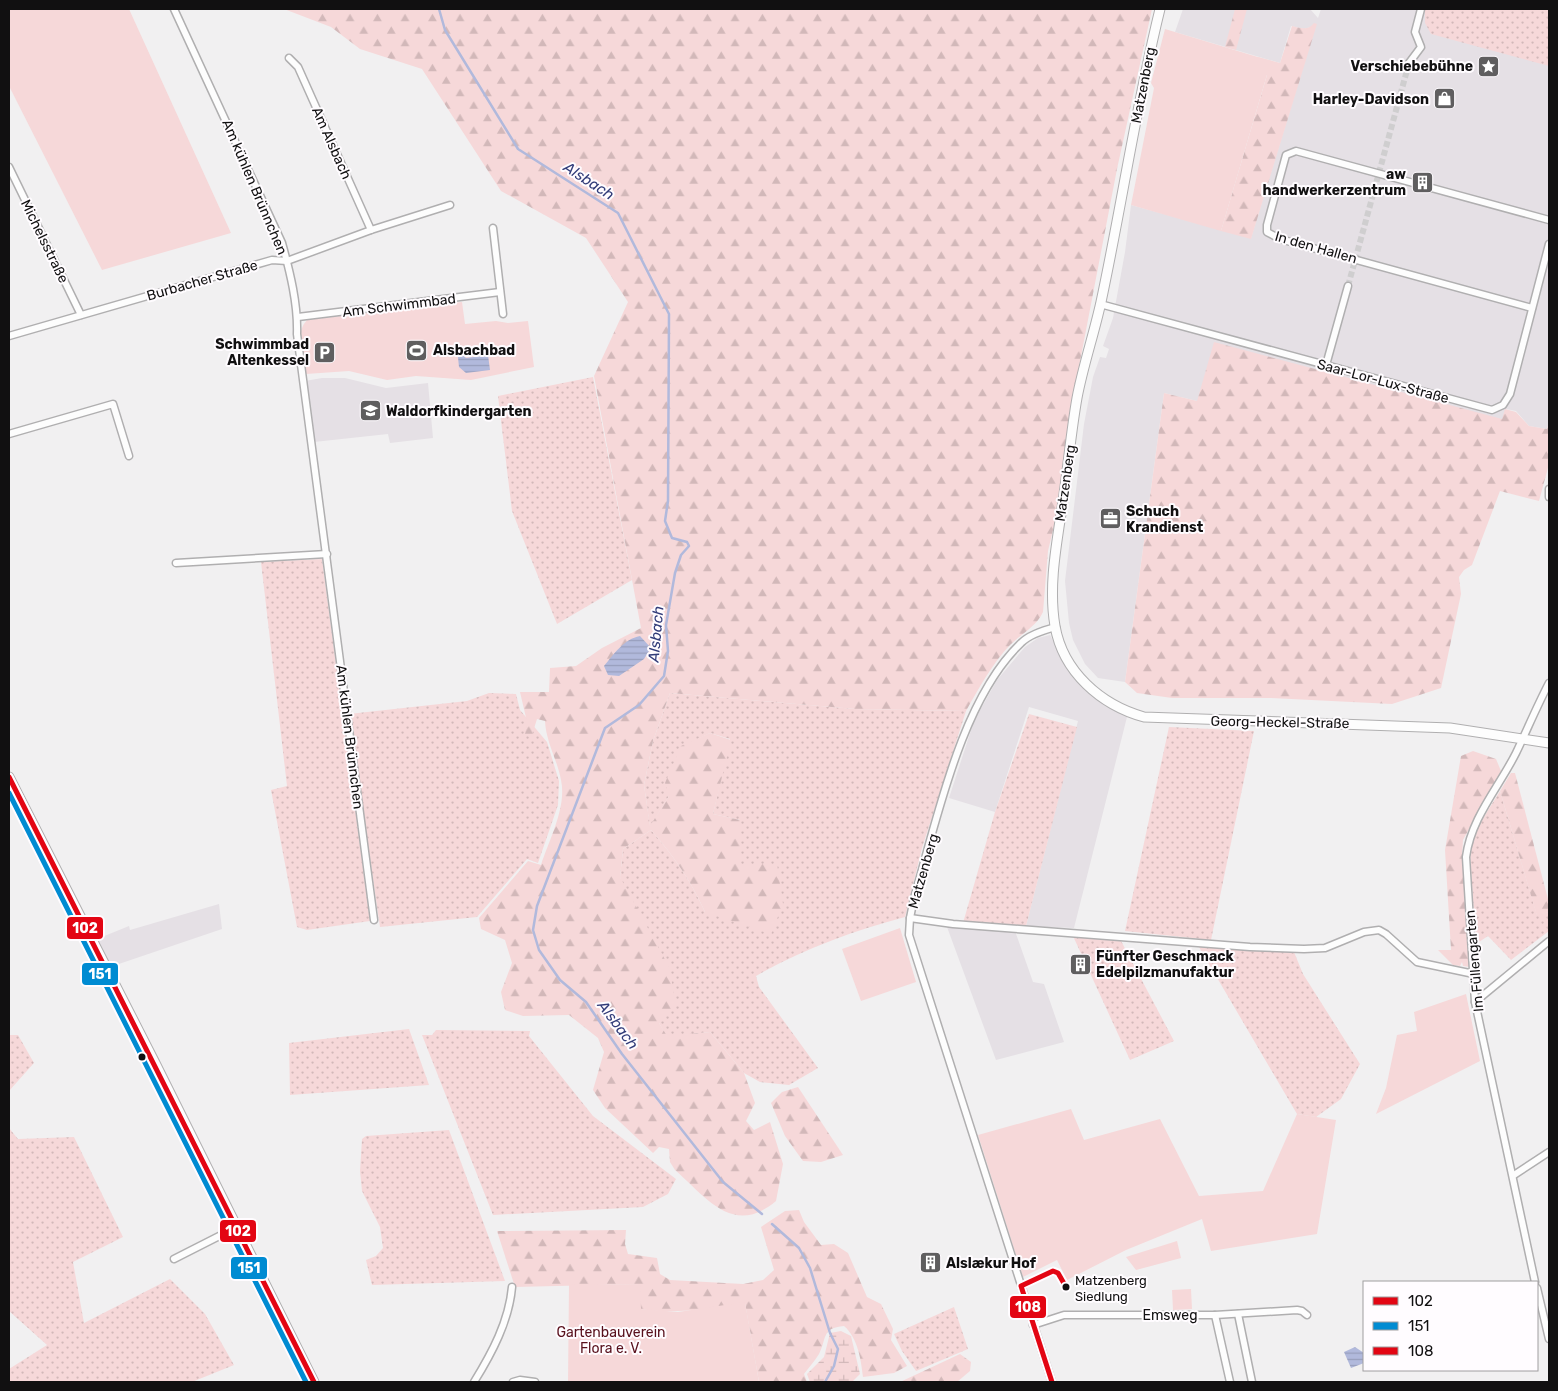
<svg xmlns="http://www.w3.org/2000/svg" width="1558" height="1391" viewBox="0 0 1558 1391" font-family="Rubik,sans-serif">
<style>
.built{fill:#e5e0e5}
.grass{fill:url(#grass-dots)}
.forest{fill:url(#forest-firs)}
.wetland{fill:url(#wetland-marsh)}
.green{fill:#f6d8d9}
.water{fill:url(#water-rules)}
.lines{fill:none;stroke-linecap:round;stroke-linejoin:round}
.stream{stroke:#b1b9dc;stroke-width:2.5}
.minor-tunnel{stroke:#cfcecf;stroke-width:6;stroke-dasharray:6 3;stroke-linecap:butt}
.minor-casing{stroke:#b0afb0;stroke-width:9}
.tertiary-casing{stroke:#b0afb0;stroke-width:11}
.minor{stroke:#fdfdfd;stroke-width:6}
.tertiary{stroke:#fdfdfd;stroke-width:9}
.bus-1-casing{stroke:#fffcff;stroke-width:9}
.bus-2-casing{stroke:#fffcff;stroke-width:9}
.bus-3-casing{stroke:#fffcff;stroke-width:9}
.bus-1{stroke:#e30513;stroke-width:5}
.bus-2{stroke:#008bd2;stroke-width:5}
.bus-3{stroke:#e30513;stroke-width:5}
.bus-dot{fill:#111011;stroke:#fffcff;stroke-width:2}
.labels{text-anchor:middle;stroke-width:4;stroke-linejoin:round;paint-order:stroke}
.bus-label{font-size:13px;fill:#111011;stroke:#fffcff;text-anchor:start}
.poi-label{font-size:14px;font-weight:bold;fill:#111011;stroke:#fffcff;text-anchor:start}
.street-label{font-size:14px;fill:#111011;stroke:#fffcff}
.park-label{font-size:14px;fill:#58101c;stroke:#fffcff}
.water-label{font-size:15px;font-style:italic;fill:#323c79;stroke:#fffcff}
.line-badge{stroke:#fffcff;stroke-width:2}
.badge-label{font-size:14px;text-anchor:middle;font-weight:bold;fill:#fff}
</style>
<defs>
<pattern id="grass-dots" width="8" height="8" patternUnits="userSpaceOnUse" patternTransform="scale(1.25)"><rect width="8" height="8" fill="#f6d8d9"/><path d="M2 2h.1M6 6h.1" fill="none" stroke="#d2b8b9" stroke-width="1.8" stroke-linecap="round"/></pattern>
<pattern id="forest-firs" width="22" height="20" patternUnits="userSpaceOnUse" patternTransform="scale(1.25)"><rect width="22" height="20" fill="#f6d8d9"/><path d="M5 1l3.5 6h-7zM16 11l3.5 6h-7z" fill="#d2b8b9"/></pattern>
<pattern id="wetland-marsh" width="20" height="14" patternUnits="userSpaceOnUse" patternTransform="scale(1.25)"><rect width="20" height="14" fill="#f6d8d9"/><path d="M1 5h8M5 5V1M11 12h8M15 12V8" fill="none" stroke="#d2b8b9"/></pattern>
<pattern id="water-rules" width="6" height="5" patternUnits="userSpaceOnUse" patternTransform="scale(1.25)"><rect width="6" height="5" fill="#b1b9dc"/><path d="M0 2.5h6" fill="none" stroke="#979ebc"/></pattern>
</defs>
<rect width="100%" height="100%" fill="#f1f0f1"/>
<g class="built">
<polygon points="1183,9 1310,9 1318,18 1321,9 1549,9 1549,422 1547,429 1529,426 1516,411 1506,409 1502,420 1197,401 1164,393 1125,682 1098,678 1085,664 1073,640 1069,623 1065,581 1084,424 1093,377 1100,357 1106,358 1109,349 1103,346 1113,318 1125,252 1131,205 1251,238 1302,71 1311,27 1304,29 1291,26 1280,63 1175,32"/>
<polygon points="322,378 345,378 386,388 428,383 433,438 390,443 388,434 314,442 305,381"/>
<polygon points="1050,635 1064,662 1087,692 1127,717 1074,928 1026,926 1078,721 1029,707 995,812 949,798 974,721 997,680 1025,647 1038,638"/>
<polygon points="219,904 222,929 110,967 97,939 129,926 130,930"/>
<polygon points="947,927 1015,931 1033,982 1044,984 1064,1042 996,1060"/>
</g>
<g class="grass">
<polygon points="1425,9 1549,9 1549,66 1431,34 1425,23"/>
<polygon points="593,377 632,580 557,624 512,511 498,396"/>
<polygon points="322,559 370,921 307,930 297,927 271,790 287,786 261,562"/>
<polygon points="489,693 516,694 520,710 547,742 559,781 558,805 538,863 527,859 477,917 380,927 349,714 467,701"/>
<path d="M670 693 855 709 966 711 922 848 905 917C853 931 803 949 756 976L759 987 818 1068 789 1085 760 1082 744 1073 710 1032 667 1037 659 1023 620 877 623 849 651 830C674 856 691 881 705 912L740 864V820L713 814 730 739 710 733 694 741 669 796 650 827 644 785 653 741Z"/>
<polygon points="1029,714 1077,727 1026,926 963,923 995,812"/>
<polygon points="1169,727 1254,731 1211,940 1125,931"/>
<path d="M1500 791 1537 915 1549 912V931L1511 960 1488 936 1476 944 1470 855C1473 831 1488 811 1500 791Z"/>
<polygon points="1073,936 1120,939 1174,1041 1130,1060"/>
<polygon points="1199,947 1294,952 1303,974 1360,1064 1341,1099 1316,1117 1297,1114"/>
<polygon points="409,1029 429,1085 290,1095 289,1043"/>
<polygon points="436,1030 530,1031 529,1036 593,1116 676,1179 668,1194 643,1207 493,1215 422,1035 432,1035"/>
<polygon points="9,1035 18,1035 34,1063 9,1091"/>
<polygon points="9,1128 18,1139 74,1137 123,1237 73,1262 84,1323 170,1279 205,1314 234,1365 192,1382 9,1382 9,1369 47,1345 9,1311"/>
<polygon points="449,1130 505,1281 372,1285 366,1260 376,1256 383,1248 380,1227 362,1191 360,1171 362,1139 366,1136"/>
<polygon points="954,1307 968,1349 916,1371 902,1351 894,1334"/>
</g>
<g class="forest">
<path d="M284 9H1152L1117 169 1072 403 1054 526 1048 551 1043 612C1036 627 1021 634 1010 645 992 664 979 688 966 711L855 709 670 693 653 741 644 785 650 826 669 796 665 783 681 746 710 733 731 740 713 814 740 820V864H777L783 904 771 934 705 912C691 881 674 856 651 830L623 849 620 877 669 967 676 1005 659 1023 667 1036 710 1032 744 1073 755 1103 746 1121 754 1130 770 1122 783 1164 776 1201C733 1237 707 1198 675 1170L670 1162 669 1149 659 1147 653 1153 605 1108 593 1090 604 1052 598 1038 569 1015 523 1016 505 1010 501 992 512 963 505 940 481 929 479 918 528 861 541 865C549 840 567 807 561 780 557 759 546 742 545 721L537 719 531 738 525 734 527 722 520 692H549L550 668 576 666 602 648 641 628 594 376 628 302 586 238 501 191 422 69 360 49 331 27Z"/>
<polygon points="1235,9 1247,9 1236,50 1225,47"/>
<path d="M1314 23 1317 24 1251 239 1221 231 1267 75 1258 57 1280 63 1292 26C1300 28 1308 31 1314 23Z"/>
<polygon points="1214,342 1502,419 1505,409 1516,412 1529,426 1547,429 1549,422 1549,464 1539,501 1500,491 1472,565 1464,570 1459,577 1461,594 1441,688 1392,704 1271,698 1172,698 1137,693 1125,682 1164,393 1197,401"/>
<polygon points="1473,751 1496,759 1501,771 1463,840 1462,856 1470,967 1463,966 1462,962 1460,966 1453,965 1438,950 1451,950 1445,850 1461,756"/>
<polygon points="1511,773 1515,773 1549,903 1549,912 1537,916 1500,791"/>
<polygon points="798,1087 843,1155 821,1162 803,1161 785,1136 771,1103 782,1092"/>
<path d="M799 1210 804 1222 821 1245 834 1244 848 1253 867 1297 881 1304 893 1329 891 1340 907 1366 894 1373 863 1377C861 1360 858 1338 844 1326 821 1328 827 1339 819 1354 815 1361 809 1367 804 1374L807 1382H759L745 1303C710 1308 676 1315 640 1309V1284L515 1287 497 1231 626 1230 625 1244 628 1254 657 1258 660 1274 670 1280 743 1284 763 1280 774 1270 761 1227 785 1211Z"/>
<polygon points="960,1354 971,1362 970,1371 957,1382 900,1382"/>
</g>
<polygon class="wetland" points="841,1331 851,1336 860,1374 852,1382 810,1382 807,1374 824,1357 830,1333"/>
<g class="green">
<polygon points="9,9 129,9 231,233 102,270 9,86"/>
<polygon points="1165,29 1271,61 1221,231 1131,205 1154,88 1151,83"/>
<path d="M462 302 465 324 496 321 508 323 528 321 534 367 471 380 416 376 387 380 349 371 306 374C303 356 294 334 307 320Z"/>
<polygon points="900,928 916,982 861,1001 842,949"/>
<polygon points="1466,994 1480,1061 1376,1114 1386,1088 1397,1035 1417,1031 1414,1012"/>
<polygon points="1071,1109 1084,1140 1160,1119 1199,1196 1263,1191 1297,1114 1336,1120 1317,1234 1211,1251 1202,1219 1126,1250 1067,1280 1057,1260 1023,1277 978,1135"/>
<polygon points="1177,1241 1181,1258 1136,1270 1126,1257"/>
<polygon points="640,1284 641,1309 678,1312 745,1302 759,1382 568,1382 569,1285"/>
<polygon points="1191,1289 1192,1309 1173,1310 1172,1290"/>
</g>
<g class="water">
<polygon points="457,348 462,348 463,355 466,358 488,355 490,370 466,373 459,367"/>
<path d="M640 636 651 648 644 659 619 676 608 675 604 666C614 654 624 639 640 636Z"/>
<polygon points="1355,1347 1364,1353 1364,1363 1351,1368 1344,1352"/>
</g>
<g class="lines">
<g class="stream">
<polyline points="439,9 445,30 518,149 618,213 669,314 668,501 665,521 672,538 687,542 689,546 681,555 675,573 666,625 668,651 664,676 639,705 605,728 537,906 533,930 539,950 560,980 586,1002 622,1054 723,1182 762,1214"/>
<polyline points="772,1224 799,1248 810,1268 830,1333 838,1349 834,1366 825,1382"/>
</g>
<polyline class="minor-tunnel" points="1348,286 1409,63"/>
<defs>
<g id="minor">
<path d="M174 9 282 243C290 272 298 304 297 334L374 920"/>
<polyline points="289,58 298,67 371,230"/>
<polyline points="1409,63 1421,47 1415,32 1421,9"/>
<polyline points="9,167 81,315"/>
<polyline points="493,228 503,314"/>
<polyline points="1100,304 1492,410 1503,405 1510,394 1549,244"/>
<polyline points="1532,308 1280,239 1267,232 1267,225 1286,155 1296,151 1549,220"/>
<polyline points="298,317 500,292"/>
<polyline points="9,336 272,260 287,261 371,230 450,205"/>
<polyline points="1326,365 1348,286"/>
<polyline points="9,434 113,404 129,456"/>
<polyline points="1549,489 1549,497"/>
<polyline points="176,563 327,554"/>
<polyline points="910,918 953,924 1250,947 1304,949 1325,948 1364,932 1379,930 1386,934 1417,962 1474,974"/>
<polyline points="1475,1002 1549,941"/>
<polyline points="1514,1175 1549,1152"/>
<polyline points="174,1259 237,1227"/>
<path d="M1535 1282 1475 1002 1466 857C1471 818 1499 787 1516 753 1527 730 1537 706 1549 683"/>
<polyline points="1537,1288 1549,1339"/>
<polyline points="1238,1314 1252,1382"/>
<polyline points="1215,1315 1230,1382"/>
<polyline points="1033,1325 1064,1315 1215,1315 1297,1310 1302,1311 1307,1315"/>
<path d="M474 1382C492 1353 509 1321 512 1287"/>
<polyline points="513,1382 520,1380 535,1382"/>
<path d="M1052 1382 909 935 910 918 914 898C937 820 961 700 1021 643 1030 634 1044 630 1056 627"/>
</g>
<g id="tertiary">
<path d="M1160 9C1136 106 1122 204 1101 302 1094 334 1083 366 1077 398 1071 432 1068 467 1063 501 1057 542 1048 585 1055 626 1063 672 1101 705 1144 717L1450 728 1549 743"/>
<polyline points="9,777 155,1063 314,1382"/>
</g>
</defs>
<use href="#minor" class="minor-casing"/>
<use href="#tertiary" class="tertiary-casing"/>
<use href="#minor" class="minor"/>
<use href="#tertiary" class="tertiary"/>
<defs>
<polyline id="bus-1" points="9,777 314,1382"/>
<polyline id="bus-2" points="9,793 306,1382"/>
<polyline id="bus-3" points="1052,1382 1021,1286 1053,1271 1058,1273 1066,1287"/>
</defs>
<use href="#bus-1" class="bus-1-casing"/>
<use href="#bus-2" class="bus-2-casing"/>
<use href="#bus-3" class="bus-3-casing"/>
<use href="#bus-1" class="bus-1"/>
<use href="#bus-2" class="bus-2"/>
<use href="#bus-3" class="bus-3"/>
</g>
<defs>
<symbol id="sight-square" viewBox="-11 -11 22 22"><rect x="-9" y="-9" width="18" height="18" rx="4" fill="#5f5e5f" stroke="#fffcff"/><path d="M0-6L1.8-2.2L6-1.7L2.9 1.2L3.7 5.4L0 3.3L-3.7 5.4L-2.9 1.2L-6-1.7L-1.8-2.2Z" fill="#fff"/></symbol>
<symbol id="shop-square" viewBox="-11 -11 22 22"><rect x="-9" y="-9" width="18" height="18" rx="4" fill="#5f5e5f" stroke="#fffcff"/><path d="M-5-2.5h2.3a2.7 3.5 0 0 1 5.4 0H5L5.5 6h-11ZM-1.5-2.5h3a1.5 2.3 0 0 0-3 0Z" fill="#fff"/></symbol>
<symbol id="building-square" viewBox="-11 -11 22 22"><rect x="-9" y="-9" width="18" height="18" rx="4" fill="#5f5e5f" stroke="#fffcff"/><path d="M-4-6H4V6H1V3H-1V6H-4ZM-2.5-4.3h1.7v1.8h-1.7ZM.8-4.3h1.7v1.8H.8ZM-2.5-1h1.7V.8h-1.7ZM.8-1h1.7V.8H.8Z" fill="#fff"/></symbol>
<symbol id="stadium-square" viewBox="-11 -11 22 22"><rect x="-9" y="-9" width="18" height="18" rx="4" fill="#5f5e5f" stroke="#fffcff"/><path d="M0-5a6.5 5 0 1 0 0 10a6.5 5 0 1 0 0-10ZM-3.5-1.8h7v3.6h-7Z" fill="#fff"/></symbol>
<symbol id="parking-square" viewBox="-11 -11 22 22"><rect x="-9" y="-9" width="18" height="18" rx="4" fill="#5f5e5f" stroke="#fffcff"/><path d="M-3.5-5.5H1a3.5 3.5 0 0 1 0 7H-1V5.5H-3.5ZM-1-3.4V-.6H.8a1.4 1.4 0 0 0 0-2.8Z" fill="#fff"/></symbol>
<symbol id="school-square" viewBox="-11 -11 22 22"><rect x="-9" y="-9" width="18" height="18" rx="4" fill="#5f5e5f" stroke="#fffcff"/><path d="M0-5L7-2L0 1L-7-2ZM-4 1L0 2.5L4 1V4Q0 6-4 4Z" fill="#fff"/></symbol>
<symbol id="office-square" viewBox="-11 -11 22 22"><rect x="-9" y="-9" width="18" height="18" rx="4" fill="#5f5e5f" stroke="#fffcff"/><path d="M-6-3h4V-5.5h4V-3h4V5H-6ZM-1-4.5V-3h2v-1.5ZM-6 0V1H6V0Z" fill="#fff"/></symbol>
</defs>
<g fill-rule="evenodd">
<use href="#sight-square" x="1476" y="54" width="25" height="25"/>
<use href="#shop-square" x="1432" y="86" width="25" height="25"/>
<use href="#building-square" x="1410" y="170" width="25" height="25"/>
<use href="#stadium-square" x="404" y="338" width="25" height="25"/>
<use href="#parking-square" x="312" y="340" width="25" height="25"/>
<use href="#school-square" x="358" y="398" width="25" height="25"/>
<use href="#office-square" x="1098" y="506" width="25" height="25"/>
<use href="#building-square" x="1068" y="952" width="25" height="25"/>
<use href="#building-square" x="918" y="1250" width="25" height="25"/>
</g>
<g class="bus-dot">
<circle cx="142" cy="1057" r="4.5"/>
<circle cx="1066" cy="1287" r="4.5"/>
</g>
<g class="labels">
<g class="bus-label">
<text x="1075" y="1285">Matzenberg<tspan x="1075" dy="16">Siedlung</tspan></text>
</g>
<g class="poi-label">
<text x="1473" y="71" text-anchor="end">Verschiebebühne</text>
<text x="1429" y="104" text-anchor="end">Harley-Davidson</text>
<text x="1406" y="179" text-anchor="end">aw<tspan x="1406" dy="16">handwerkerzentrum</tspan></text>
<text x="309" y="349" text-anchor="end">Schwimmbad<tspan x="309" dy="16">Altenkessel</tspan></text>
<text x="433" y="355">Alsbachbad</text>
<text x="386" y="416">Waldorfkindergarten</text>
<text x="1126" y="516">Schuch<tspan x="1126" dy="16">Krandienst</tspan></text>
<text x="1096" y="961">Fünfter Geschmack<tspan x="1096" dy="16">Edelpilzmanufaktur</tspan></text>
<text x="946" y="1268">Alslækur Hof</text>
</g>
<g class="street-label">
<text transform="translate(1143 85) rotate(-79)" y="5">Matzenberg</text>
<text transform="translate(332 143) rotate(66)" y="5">Am Alsbach</text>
<text transform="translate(255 187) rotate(67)" y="5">Am kühlen Brünnchen</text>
<text transform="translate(45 241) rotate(64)" y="5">Michelsstraße</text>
<text transform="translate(1316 247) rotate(16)" y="5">In den Hallen</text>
<text transform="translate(202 280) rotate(-16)" y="5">Burbacher Straße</text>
<text transform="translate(399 305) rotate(-7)" y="5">Am Schwimmbad</text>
<text transform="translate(1383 381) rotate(15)" y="5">Saar-Lor-Lux-Straße</text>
<text transform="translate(1065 483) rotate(-82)" y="5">Matzenberg</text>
<text transform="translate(1280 722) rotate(1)" y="5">Georg-Heckel-Straße</text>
<text transform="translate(350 737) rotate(83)" y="5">Am kühlen Brünnchen</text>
<text transform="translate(923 871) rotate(-74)" y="5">Matzenberg</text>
<text transform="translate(1474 961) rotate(-95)" y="5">Im Füllengarten</text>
<text x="1170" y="1320">Emsweg</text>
</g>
<g class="park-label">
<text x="611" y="1337">Gartenbauverein<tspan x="611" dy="16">Flora e. V.</tspan></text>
</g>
<g class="water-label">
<text transform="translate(589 181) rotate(33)" y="5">Alsbach</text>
<text transform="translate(656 634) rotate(-85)" y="5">Alsbach</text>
<text transform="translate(618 1025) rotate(53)" y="5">Alsbach</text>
</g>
</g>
<g class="line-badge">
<rect x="66" y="916" width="38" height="24" rx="5" fill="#e30513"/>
<rect x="81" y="962" width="38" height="24" rx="5" fill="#008bd2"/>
<rect x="219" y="1219" width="38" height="24" rx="5" fill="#e30513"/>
<rect x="230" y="1256" width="38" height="24" rx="5" fill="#008bd2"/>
<rect x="1009" y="1295" width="38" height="24" rx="5" fill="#e30513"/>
</g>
<g class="badge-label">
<text x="85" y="933">102</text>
<text x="100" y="979">151</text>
<text x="238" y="1236">102</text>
<text x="249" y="1273">151</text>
<text x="1028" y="1312">108</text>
</g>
<rect width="1558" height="1391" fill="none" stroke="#111011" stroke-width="20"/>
<rect x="1363" y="1281" width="175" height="90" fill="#fffcff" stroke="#a09ea0"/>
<rect x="1373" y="1297" width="25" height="8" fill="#e30513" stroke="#a09ea0"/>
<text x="1408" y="1306" font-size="15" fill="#111011">102</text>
<rect x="1373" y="1322" width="25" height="8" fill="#008bd2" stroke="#a09ea0"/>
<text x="1408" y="1331" font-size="15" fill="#111011">151</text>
<rect x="1373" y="1347" width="25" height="8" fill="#e30513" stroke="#a09ea0"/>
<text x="1408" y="1356" font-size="15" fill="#111011">108</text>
</svg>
